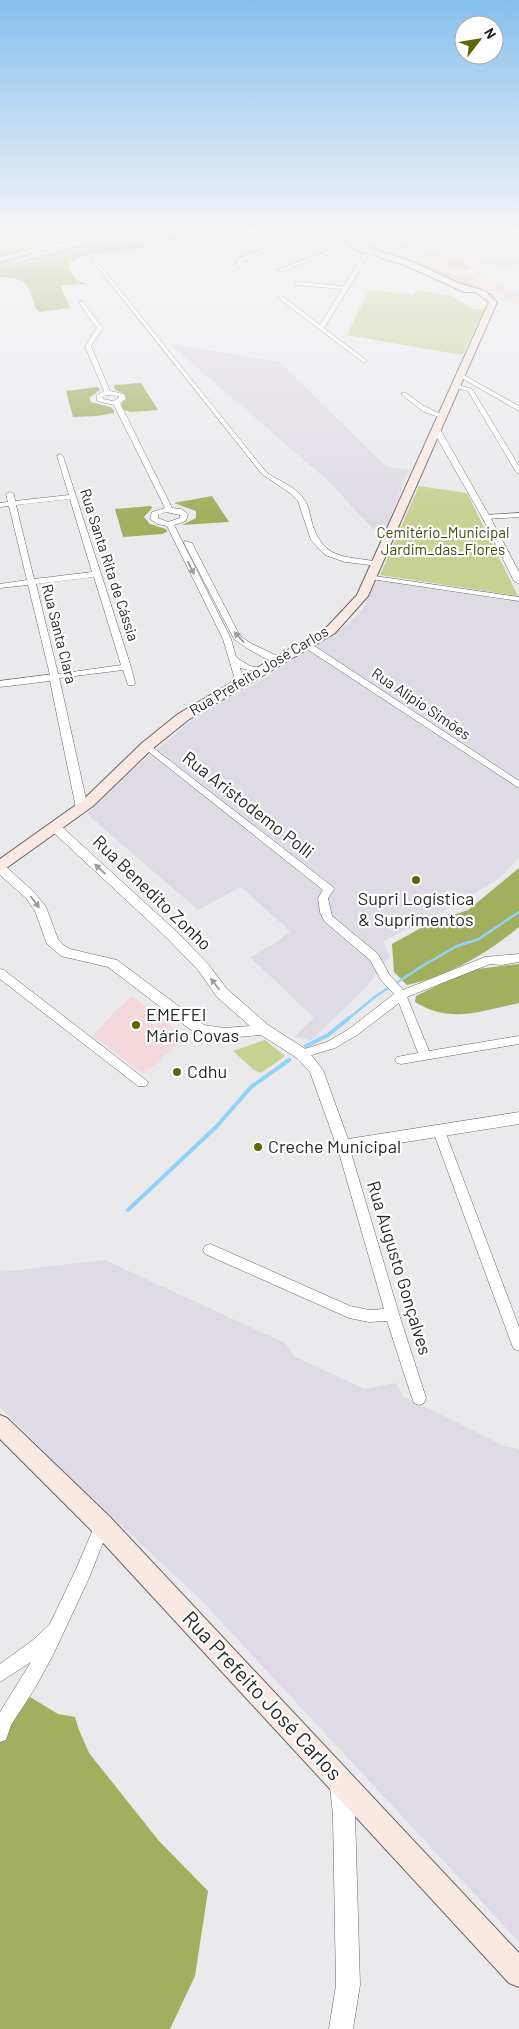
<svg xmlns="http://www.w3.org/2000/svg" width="519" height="2029" viewBox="0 0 519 2029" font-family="Barlow,sans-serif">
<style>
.built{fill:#dfdbe4}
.education{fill:#f3d8dc}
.green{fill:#c6d192}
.forest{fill:#a2af5e}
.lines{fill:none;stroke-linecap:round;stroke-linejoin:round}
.stream-far2{stroke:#90d3f7;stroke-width:2}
.stream-far1{stroke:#90d3f7;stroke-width:2.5}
.stream{stroke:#90d3f7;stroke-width:4}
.minor-casing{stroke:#686669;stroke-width:1}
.tertiary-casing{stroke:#686669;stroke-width:1}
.secondary-casing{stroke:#686669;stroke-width:2}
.primary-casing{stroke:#c7c7c7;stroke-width:1}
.minor{fill:#fff;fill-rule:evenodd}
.tertiary{fill:#fff;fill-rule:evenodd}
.secondary{fill:#fae9e3;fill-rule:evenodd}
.primary{fill:#f5d4c8;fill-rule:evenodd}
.oneway{fill:#9e9e9f}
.poi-dot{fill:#616604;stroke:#fff;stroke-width:2}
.labels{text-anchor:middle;stroke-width:4.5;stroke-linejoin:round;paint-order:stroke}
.far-park-label{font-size:15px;fill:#434b0e;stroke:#fff}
.far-street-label{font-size:15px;fill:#282829;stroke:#fff}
.street-label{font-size:18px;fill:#282829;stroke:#fff}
.poi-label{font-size:18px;fill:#282829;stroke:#fff;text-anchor:start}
.near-street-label{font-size:21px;fill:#282829;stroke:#fff}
</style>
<rect width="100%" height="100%" fill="#eae9ec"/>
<g class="built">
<polygon points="170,344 280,362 382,463 394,468 409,469 384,534 377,533 327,480"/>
<polygon points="377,580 519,601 519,857 500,878 444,911 383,941 390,957 365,988 312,1040 294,1037 314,1018 250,957 277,942 290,931 241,887 198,910 87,814 145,759 201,713 260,681 346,626 363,609"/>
<polygon points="105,1260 285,1343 294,1356 364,1389 396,1383 403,1396 504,1446 519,1449 519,1942 201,1600 62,1470 0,1407 0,1272"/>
</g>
<polygon class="education" points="132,996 185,1037 144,1074 93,1036 113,1013"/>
<g class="green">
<polygon points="0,231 24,231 50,244 0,258"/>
<path d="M349 231 368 232 370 236C403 246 442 247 471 268L462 270Z"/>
<polygon points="391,251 459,277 508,302 387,253"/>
<polygon points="369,290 410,294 410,297 418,290 451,296 474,309 485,309 462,355 347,335"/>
<polygon points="419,486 467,493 518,596 380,575"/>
<polygon points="265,1040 285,1056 261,1073 254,1070 233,1051"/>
</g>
<g class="forest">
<path d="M205 231 169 242 160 240 144 247 116 252 89 254 70 262 68 268 78 281 89 284 60 285 70 308 40 312 37 310C26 285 32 279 0 277V260L27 254 33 255 16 260 9 264 73 247 140 238 165 232Z"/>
<polygon points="141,383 158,410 131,412 124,410 121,405 126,398 125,394 115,390 114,385"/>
<polygon points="98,387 100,390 89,398 91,402 110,407 114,410 114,413 97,416 73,417 66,391"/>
<polygon points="212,496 229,522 182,525 196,518 196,511 174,503"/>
<polygon points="151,506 152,508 144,517 150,524 166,529 167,532 162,534 123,537 115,509"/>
<path d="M519 868V927C487 954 448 976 407 985L394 972 392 944 430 923 468 910Z"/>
<path d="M519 964V1003C480 1011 450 1024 415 1002L416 996 469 970Z"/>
<polygon points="30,1697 58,1714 75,1717 79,1730 89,1753 159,1841 208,1891 195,1976 170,2029 0,2029 0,1740"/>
</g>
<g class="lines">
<polyline class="stream-far2" points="0,267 191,231"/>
<polyline class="stream-far1" points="348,1019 376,996 424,965 457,946 479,939 519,912"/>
<g class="stream">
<polyline points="306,1046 328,1035 349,1018"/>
<polyline points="128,1210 217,1126 251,1087 289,1060"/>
</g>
<defs>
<g id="minor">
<polygon points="68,231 76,231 47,241 42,240"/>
<polygon points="126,231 134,231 105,242 52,248 0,261 0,257 52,244 104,239"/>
<polygon points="493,231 502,231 489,236 486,234"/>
<polygon points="351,242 353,245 282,271 277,270"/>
<polygon points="281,243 283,246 242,261 242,268 237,267 237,259"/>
<polygon points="375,251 377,254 368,256 324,328 366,360 367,361 364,363 277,297 282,296 320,325 342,289 297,285 295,282 344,286 364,254"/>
<path d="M91 259H95L266 472C278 481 295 486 304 499 310 508 310 519 314 529 326 561 350 556 379 562V566L345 562 325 555 311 540 298 501 291 494 262 474Z"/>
<path d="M82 301 103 328 91 346 110 391 124 394 126 399 120 403 172 508 181 509 188 514 186 521 174 525 231 639 236 657 240 660 250 666 267 669 268 671 264 674 240 668 242 676 234 691H228L227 689 234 676 223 639 167 526 158 524 150 519 152 512 165 508 114 405 97 401V395L104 391 85 346 97 328 79 303ZM106 395 119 396V398L113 401 103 399 102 397ZM166 512 180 515V518L168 522 158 518V515Z"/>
<polygon points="460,373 519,406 519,411 458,376 458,374"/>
<polygon points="455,384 472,389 519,466 519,474 516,472 468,391 453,387 453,385"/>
<polygon points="402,393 406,393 424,406 445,416 442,418 424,412 402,395"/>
<path d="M60 454 63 456 131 667 135 683 134 685H128L123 670 51 679 28 585 0 588V584L27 580 9 506 0 507V503L8 502 6 494 10 492 14 494 15 501 69 495 57 456ZM70 499 92 572 34 579 16 505ZM94 577 121 665 58 674 36 584Z"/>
<polygon points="519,513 519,517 486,519 482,517 486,515"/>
<path d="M185 541 192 543 240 636 252 644 284 659V663C271 664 244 647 234 639L184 543Z"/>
<polygon points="368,575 519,597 519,601 371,579 368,579"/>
<polygon points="304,643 310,643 519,781 519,788 304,647"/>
<polygon points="147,743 333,887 334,889 328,898 332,916 378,954 389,974 403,990 485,957 519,954 519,962 501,965 490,964 407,997 429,1051 519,1036 519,1044 401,1064 397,1063 395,1060 397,1057 418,1053 399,1003 357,1035 335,1048 302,1058 298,1057 296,1054 298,1051 327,1042 349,1029 394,994 381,980 370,960 324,921 320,912 318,898 323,890 144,748 144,744"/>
<polygon points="0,969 4,970 146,1080 148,1083 146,1086 138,1086 0,979"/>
<polygon points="439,1126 443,1128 445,1131 519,1327 519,1351 514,1349 512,1345 433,1131 435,1128"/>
<polygon points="343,1141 347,1142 349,1146 399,1314 426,1398 424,1403 419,1405 414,1403 412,1398 387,1321 369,1322 349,1318 205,1254 203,1250 205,1246 210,1244 215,1246 350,1306 369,1310 384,1309 337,1146 339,1142"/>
<polygon points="102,1517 107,1520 110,1525 89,1578 53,1655 35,1688 11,1725 6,1740 0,1742 0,1712 31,1662 0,1682 0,1664 33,1640 50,1624 77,1567 97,1520"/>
</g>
<g id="tertiary">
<polygon points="479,231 488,231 519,243 519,247 487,235 431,251 428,249 481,233"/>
<polygon points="433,427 440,429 490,517 519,572 519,584 514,581 482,517 432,429"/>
<polygon points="54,674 59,677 88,808 82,812 76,808 50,681 0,687 0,681"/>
<polygon points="56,824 60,825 178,933 208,964 227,989 268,1025 307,1050 323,1070 348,1139 519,1112 519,1124 343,1152 338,1150 310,1072 297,1058 261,1035 224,1038 195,1033 108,967 61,956 47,944 35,911 26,898 0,875 0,864 4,865 34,892 46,907 58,939 63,945 70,949 117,960 204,1025 224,1028 250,1026 217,997 198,970 168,939 52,831 50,828"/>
<polygon points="341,1775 349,1778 352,1786 355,1815 360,1985 353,2029 329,2029 336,1985 333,1815 330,1786 333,1778"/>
</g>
<g id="secondary">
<polygon points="334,231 342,231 360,245 413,262 458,283 485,291 497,302 368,596 335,633 188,720 152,749 93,806 5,869 0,871 0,859 83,800 142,743 178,714 327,627 357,595 489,302 475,292 464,292 407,266 354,249"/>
<polygon points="0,1415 7,1418 110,1517 519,1953 519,1987 509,1983 94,1533 0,1439"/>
</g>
<g id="primary">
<polygon points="336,231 349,231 387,245 380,247"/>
<polygon points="367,231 381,231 463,257 519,263 519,269 476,263 494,281 519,298 519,305 494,289 487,291 424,261 428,258 431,259 487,284 467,264"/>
</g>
</defs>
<use href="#minor" class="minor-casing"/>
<use href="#tertiary" class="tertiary-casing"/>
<use href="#secondary" class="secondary-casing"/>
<use href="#primary" class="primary-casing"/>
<use href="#minor" class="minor"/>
<use href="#tertiary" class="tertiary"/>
<use href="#secondary" class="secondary"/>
<use href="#primary" class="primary"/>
</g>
<defs><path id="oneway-solid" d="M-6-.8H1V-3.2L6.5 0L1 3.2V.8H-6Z" transform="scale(1.25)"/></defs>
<g class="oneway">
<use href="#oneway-solid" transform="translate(191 568) rotate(64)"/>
<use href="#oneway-solid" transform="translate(239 637) rotate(-132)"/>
<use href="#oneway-solid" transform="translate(100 869) rotate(-138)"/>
<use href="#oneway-solid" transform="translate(35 902) rotate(53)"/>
<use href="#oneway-solid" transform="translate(215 984) rotate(-127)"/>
</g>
<linearGradient id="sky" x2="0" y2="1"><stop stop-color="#85c0ee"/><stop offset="0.45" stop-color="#f6f5f6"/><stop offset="1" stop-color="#f6f5f6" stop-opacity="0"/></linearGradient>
<rect width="519" height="515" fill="url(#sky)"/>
<g class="poi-dot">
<circle cx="416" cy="880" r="5"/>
<circle cx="136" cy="1025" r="5"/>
<circle cx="177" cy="1072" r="5"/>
<circle cx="258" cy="1147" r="5"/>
</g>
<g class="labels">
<g class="far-park-label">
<text x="443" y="538">Cemitério_Municipal<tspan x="443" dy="17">Jardim_das_Flores</tspan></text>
</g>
<g class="far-street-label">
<text transform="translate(109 565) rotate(72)" y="5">Rua Santa Rita de Cássia</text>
<text transform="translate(59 634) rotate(76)" y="5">Rua Santa Clara</text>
<text transform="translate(259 671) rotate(-31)" y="5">Rua Prefeito José Carlos</text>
<text transform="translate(421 704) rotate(34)" y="5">Rua Alipio Simões</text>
</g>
<g class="street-label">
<text transform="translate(248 805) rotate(38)" y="6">Rua Aristodemo Polli</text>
<text transform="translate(152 893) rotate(44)" y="6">Rua Benedito Zonho</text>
<text transform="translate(399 1268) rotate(73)" y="6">Rua Augusto Gonçalves</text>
</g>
<g class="poi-label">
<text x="416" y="905" text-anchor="middle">Supri Logística<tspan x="416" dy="21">&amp; Suprimentos</tspan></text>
<text x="146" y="1021">EMEFEI<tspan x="146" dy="21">Mário Covas</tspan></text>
<text x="187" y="1078">Cdhu</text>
<text x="268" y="1153">Creche Municipal</text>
</g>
<g class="near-street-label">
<text transform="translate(262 1696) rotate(47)" y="7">Rua Prefeito José Carlos</text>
</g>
</g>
<g transform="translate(479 40) rotate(59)"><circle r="24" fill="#ffffff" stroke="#a9a9a9"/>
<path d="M0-4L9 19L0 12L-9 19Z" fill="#616604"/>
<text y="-8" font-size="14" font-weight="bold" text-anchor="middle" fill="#282829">N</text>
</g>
</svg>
